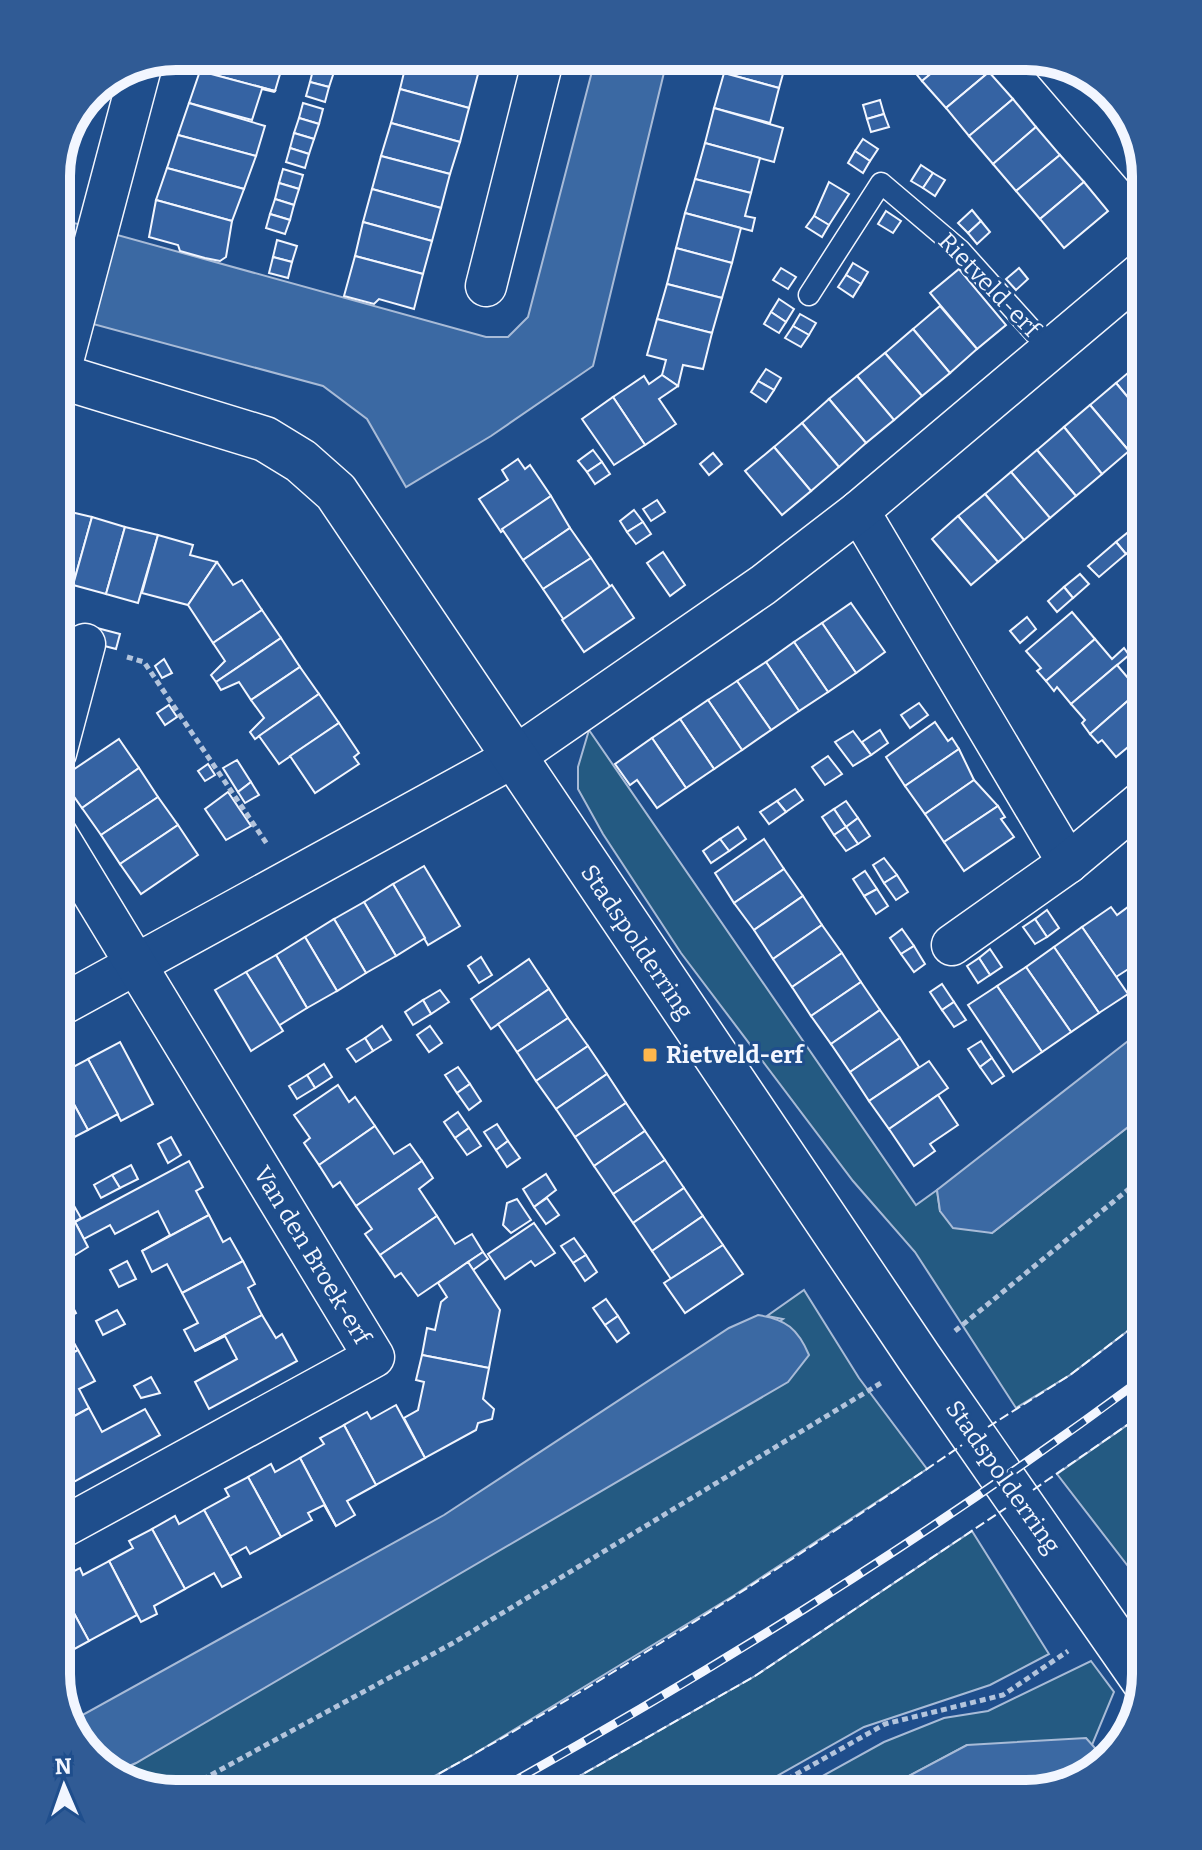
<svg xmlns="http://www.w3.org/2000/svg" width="1202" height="1850" viewBox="0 0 1202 1850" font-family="Bitter,serif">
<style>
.green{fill:#245a82;stroke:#a8bbd7;stroke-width:2}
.water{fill:#3b69a3;stroke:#a8bbd7;stroke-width:2}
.building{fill:#3563a3;stroke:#f2f6ff;stroke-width:2}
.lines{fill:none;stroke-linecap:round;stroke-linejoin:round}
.lane-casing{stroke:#f2f6ff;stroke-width:23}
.street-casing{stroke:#f2f6ff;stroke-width:43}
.secondary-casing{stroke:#f2f6ff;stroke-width:47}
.path{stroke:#b3c4dc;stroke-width:5;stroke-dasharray:6 4;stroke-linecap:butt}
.lane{stroke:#1f4e8c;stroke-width:20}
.street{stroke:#1f4e8c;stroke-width:40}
.secondary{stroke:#1f4e8c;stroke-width:44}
.rail-casing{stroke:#f2f6ff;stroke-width:9}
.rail{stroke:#1f4e8c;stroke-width:6;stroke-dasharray:18;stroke-linecap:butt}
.fence{stroke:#f2f6ff;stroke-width:2;stroke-dasharray:10 4;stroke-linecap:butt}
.poi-dot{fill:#ffb74d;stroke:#1f4e8c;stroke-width:3}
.labels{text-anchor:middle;stroke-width:6;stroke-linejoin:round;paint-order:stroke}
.street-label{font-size:24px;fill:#f2f6ff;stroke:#1f4e8c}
.poi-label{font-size:24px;font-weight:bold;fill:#f2f6ff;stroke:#1f4e8c;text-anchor:start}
.rim{fill:none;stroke:#f2f6ff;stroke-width:10}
</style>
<rect width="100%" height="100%" fill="#1f4e8c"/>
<g class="green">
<polygon points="589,730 916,1205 937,1190 940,1211 992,1233 1146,1113 1146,1317 1070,1375 1016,1408 915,1252 853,1181 681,953 603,834 578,789 578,767"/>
<polygon points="804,1290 859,1378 927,1469 733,1596 471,1756 402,1794 169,1794 112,1775 136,1763 783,1319 767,1316"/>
<polygon points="1146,1412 1146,1578 1134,1574 1057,1474"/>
<polygon points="972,1531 1049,1654 990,1685 864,1727 745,1794 548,1794 755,1676"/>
<polygon points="1091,1661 1114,1692 1092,1745 967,1745 875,1794 790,1794 884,1742 944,1718 988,1711"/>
</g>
<g class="water">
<polygon points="596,56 668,56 593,366 491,436 406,487 367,419 323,386 56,314 56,218 486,337 508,337 528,317"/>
<polygon points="1146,1027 1146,1113 992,1233 953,1228 940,1211 937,1190"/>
<path d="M758 1315C786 1319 798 1329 809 1355L788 1382 136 1763 110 1774 69 1727 68 1723 444 1515 729 1328Z"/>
<polygon points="1086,1738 1095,1748 1086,1776 1079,1781 1026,1794 875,1794 967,1745"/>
</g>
<g class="building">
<polygon points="205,56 280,56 285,57 275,91 200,71"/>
<polygon points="317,56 339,57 334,72 314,66"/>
<polygon points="408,56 478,74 469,108 400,89"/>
<polygon points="412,56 483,56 478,74"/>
<polygon points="728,56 788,56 779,88 724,73"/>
<polygon points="902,56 952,56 922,81"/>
<polygon points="952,56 976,56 989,72 946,108 922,81"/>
<polygon points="314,66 334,72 329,87 310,82"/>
<polygon points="200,71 275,91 274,92 262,89 252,120 189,103"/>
<polygon points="989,72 1013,99 969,136 946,108"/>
<polygon points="724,73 779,88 770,123 714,108"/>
<polygon points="310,82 329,87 325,102 306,96"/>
<polygon points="400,89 469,108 460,142 391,123"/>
<polygon points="1013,99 1036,127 993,164 969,136"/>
<polygon points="880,100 884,114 867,119 863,105"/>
<polygon points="189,103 265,126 256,156 178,135"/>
<polygon points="303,103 323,109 319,124 299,118"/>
<polygon points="714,108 783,128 774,162 705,143"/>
<polygon points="884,114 889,127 871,132 867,119"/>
<polygon points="299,118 319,124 314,139 294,133"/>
<polygon points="391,123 460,142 450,174 381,156"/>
<polygon points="1036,127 1060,155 1016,191 993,164"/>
<polygon points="294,133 314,139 309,154 290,148"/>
<polygon points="178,135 256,156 244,189 167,168"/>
<polygon points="863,139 878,149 870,161 855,151"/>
<polygon points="705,143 760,158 751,193 695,179"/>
<polygon points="290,148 309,154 305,168 286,162"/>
<polygon points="855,151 870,161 863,173 848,163"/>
<polygon points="1060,155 1084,182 1040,219 1016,191"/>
<polygon points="381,156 450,174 441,208 372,189"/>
<polygon points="921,165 933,173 923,188 911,181"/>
<polygon points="167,168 244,189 232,221 156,200"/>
<polygon points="283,169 303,175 299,189 279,183"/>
<polygon points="933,173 945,180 935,196 923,188"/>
<polygon points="695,179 751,193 745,216 755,218 752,231 685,213"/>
<polygon points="829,182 849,194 829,225 814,216"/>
<polygon points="1084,182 1108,211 1064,248 1040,219"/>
<polygon points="279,183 299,189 294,205 275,199"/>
<polygon points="372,189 441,208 432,241 363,222"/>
<polygon points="275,199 294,205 290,220 270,214"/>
<polygon points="156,200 232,221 226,257 220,261 205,258 180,251 178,245 149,237"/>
<polygon points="972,210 981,221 968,233 958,223"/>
<polygon points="886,211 901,221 893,233 878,224"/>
<polygon points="685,213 741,228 732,263 676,248"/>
<polygon points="270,214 290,220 285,234 266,228"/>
<polygon points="814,216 829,225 822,237 806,227"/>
<polygon points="981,221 990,232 977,244 968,233"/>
<polygon points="363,222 432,241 423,274 355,256"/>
<polygon points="277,240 297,246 292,262 273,257"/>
<polygon points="676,248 732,263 722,298 667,284"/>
<polygon points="355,256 423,274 414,309 379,299 374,304 344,296"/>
<polygon points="273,257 292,262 288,278 269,273"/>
<polygon points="853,263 868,272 861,284 846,275"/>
<polygon points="781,268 796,277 788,289 773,280"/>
<polygon points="1019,268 1028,279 1016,290 1006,279"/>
<polygon points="959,269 1006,325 977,349 930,293"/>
<polygon points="846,275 861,284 853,297 838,287"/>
<polygon points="667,284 722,298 712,333 657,319"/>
<polygon points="779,299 794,309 786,322 771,312"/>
<polygon points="940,306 977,349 950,373 913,329"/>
<polygon points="771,312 786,322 779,333 764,324"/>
<polygon points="800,314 816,323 809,335 793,326"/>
<polygon points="657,319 712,333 703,369 683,365 678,386 662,375 666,360 647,355"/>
<polygon points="793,326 809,335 801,347 785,338"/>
<polygon points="913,329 950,373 922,396 885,353"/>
<polygon points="885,353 922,396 894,420 857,376"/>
<polygon points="1142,361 1146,365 1146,419 1116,383"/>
<polygon points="766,369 781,378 774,390 758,381"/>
<polygon points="662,375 678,386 659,399 676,424 645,445 613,397 644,376 649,384"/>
<polygon points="857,376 894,420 866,443 829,399"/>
<polygon points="758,381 774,390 766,402 751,392"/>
<polygon points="1116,383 1146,419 1146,437 1129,451 1090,405"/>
<polygon points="613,397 645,445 614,465 582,419"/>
<polygon points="829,399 866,443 839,467 802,423"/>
<polygon points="1090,405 1129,451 1102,474 1064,427"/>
<polygon points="802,423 839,467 811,491 774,447"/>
<polygon points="1064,427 1102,474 1076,496 1037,450"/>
<polygon points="774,447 811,491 782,515 745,471"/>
<polygon points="593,450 602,462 587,472 578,461"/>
<polygon points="1037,450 1076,496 1050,518 1011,472"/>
<polygon points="713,453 722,464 709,475 700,464"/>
<polygon points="518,459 525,469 530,465 551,496 501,532 479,499 508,480 502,470"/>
<polygon points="602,462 610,474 595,484 587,472"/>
<polygon points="1011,472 1050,518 1024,540 985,494"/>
<polygon points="985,494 1024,540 998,562 958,516"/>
<polygon points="551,496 570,528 523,560 502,529"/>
<polygon points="657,500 665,512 651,521 643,509"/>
<polygon points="58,509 92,517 73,585 56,580"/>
<polygon points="634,510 643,522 627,532 620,521"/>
<polygon points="958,516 998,562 971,585 932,539"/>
<polygon points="92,517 125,527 106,594 73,585"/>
<polygon points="643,522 651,534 636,544 627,532"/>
<polygon points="125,527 158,535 138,603 106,594"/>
<polygon points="570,528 591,558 543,589 523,560"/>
<polygon points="1132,529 1141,540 1126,554 1116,542"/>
<polygon points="158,535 193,545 190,555 217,562 188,605 142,593"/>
<polygon points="1116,542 1126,554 1099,577 1088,566"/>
<polygon points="663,552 685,585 670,596 647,563"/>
<polygon points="591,558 611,588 564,620 543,589"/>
<polygon points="217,562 233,585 242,580 262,610 213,643 188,605"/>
<polygon points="1080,574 1089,584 1073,598 1064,587"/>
<polygon points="612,585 634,618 584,652 562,620"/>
<polygon points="1064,587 1073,598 1057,612 1048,601"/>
<polygon points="851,603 885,652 856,673 822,623"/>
<polygon points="262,610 281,638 216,682 211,675 225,661 213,643"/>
<polygon points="1072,612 1095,639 1046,681 1037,671 1041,668 1026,651"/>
<polygon points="1027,617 1036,629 1020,643 1010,631"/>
<polygon points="822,623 856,673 828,692 794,642"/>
<polygon points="97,628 120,634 116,649 93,643"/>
<polygon points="281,638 300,667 251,700 239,682 221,690 216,682"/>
<polygon points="1095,639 1112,659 1124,648 1129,655 1071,704 1057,687 1054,691 1046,681"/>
<polygon points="794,642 828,692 799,711 766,662"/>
<polygon points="164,659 172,673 162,678 155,666"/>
<polygon points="766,662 799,711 771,730 737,681"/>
<polygon points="1117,665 1139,691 1090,734 1082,723 1085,720 1071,704"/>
<polygon points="300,667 319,694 255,739 250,732 264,718 251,700"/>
<polygon points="737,681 771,730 742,750 708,700"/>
<polygon points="1139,691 1146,699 1146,732 1116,757 1102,740 1098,743 1090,734"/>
<polygon points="319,694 339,723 279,764 259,736"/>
<polygon points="708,700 742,750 714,769 680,719"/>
<polygon points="919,703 928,715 910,728 901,715"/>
<polygon points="169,705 177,717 165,725 157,713"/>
<polygon points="680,719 714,769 686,788 652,738"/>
<polygon points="935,722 948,741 952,738 959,749 905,786 886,757"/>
<polygon points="339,723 359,753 354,757 359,764 315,793 290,756"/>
<polygon points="880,730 888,743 871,755 862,742"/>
<polygon points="853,731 871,755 853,766 835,742"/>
<polygon points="652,738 686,788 657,808 637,780 630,785 615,764"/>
<polygon points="119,739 139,768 82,808 61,778"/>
<polygon points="959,749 974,780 925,814 905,786"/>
<polygon points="828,756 842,774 825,785 812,767"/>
<polygon points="237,760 251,782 238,792 223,768"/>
<polygon points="208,764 215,775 205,781 198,771"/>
<polygon points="139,768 158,797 101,835 82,808"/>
<polygon points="974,780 998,806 944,842 925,814"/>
<polygon points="251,782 259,795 245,803 238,792"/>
<polygon points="795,789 803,800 786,812 777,801"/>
<polygon points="228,792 251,826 226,840 205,809"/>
<polygon points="158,797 178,825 120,864 101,835"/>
<polygon points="777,801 786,812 769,824 760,812"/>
<polygon points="846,801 858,818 846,827 834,809"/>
<polygon points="998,806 1005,817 1001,819 1014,837 964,871 944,842"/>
<polygon points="834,809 846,827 834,835 822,817"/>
<polygon points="858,818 870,836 858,844 846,827"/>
<polygon points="178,825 198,855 141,894 120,864"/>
<polygon points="738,827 746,839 729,851 720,839"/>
<polygon points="846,827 858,844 846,851 834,835"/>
<polygon points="720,839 729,851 711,863 703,851"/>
<polygon points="764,839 784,869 734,903 715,873"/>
<polygon points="884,858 897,875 884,883 873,865"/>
<polygon points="424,866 460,926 428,945 393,884"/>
<polygon points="784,869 803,896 754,930 734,903"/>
<polygon points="865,871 877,889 864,896 853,879"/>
<polygon points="897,875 908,892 896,900 884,883"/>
<polygon points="393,884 425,938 396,956 364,902"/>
<polygon points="877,889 888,906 876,914 864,896"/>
<polygon points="1146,893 1146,923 1132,904"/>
<polygon points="803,896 822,925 773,959 754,930"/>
<polygon points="364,902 396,956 366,973 334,919"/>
<polygon points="1132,904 1146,923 1146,970 1133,966 1116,977 1082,927 1111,907 1117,915"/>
<polygon points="1047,910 1059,928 1047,937 1035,919"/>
<polygon points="334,919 366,973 337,991 305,937"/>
<polygon points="1035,919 1047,937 1035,944 1023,927"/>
<polygon points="822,925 842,953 792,987 773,959"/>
<polygon points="1082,927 1128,994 1099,1013 1054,947"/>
<polygon points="902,929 914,946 901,954 890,938"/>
<polygon points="56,931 73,962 56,971"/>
<polygon points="305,937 337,991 307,1008 276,955"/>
<polygon points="914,946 925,964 914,972 901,954"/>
<polygon points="1054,947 1099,1013 1071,1032 1026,967"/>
<polygon points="990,949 1002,967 990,975 979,958"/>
<polygon points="842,953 861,982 811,1016 792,987"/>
<polygon points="276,955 307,1008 278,1026 246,972"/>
<polygon points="481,957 492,975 479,983 468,966"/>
<polygon points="979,958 990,975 978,983 967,966"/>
<polygon points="529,959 549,989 491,1029 471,999"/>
<polygon points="1026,967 1071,1032 1042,1052 997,986"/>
<polygon points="246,972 283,1031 251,1051 215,990"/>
<polygon points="861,982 880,1010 831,1044 811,1016"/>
<polygon points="942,984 954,1002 942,1010 930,992"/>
<polygon points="997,986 1042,1052 1013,1072 968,1005"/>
<polygon points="549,989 568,1018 517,1052 498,1024"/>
<polygon points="440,990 449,1002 431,1014 423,1000"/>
<polygon points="423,1000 431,1014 413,1025 405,1012"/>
<polygon points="954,1002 966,1020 954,1027 942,1010"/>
<polygon points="880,1010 900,1038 850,1072 831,1044"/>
<polygon points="568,1018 588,1046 536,1081 517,1052"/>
<polygon points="382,1026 391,1040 373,1051 365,1038"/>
<polygon points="430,1026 442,1043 429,1052 417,1035"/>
<polygon points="365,1038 373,1051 356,1062 347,1049"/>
<polygon points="900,1038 919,1067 869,1101 850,1072"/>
<polygon points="981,1041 992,1058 980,1067 968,1049"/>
<polygon points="120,1042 153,1104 121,1121 88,1059"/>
<polygon points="588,1046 607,1074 556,1109 536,1081"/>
<polygon points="992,1058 1004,1076 992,1084 980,1067"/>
<polygon points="88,1059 118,1114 88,1130 58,1075"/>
<polygon points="929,1061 948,1088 889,1129 869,1101"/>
<polygon points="324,1064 332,1077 315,1088 307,1075"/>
<polygon points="458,1067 470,1084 457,1093 445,1075"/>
<polygon points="607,1074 626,1103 575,1137 556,1109"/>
<polygon points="58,1075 88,1130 57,1146 56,1076"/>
<polygon points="307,1075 315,1088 297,1099 289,1086"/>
<polygon points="470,1084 481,1101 469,1110 457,1093"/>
<polygon points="338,1085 349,1102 355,1097 375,1126 319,1165 304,1143 310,1138 294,1115"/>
<polygon points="938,1095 958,1125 930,1144 935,1151 914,1166 889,1129"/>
<polygon points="626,1103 645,1131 594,1166 575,1137"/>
<polygon points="458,1112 469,1128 455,1138 444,1122"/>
<polygon points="497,1124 508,1141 496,1150 484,1132"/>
<polygon points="375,1126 394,1154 410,1144 422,1161 356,1206 340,1182 333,1187 319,1165"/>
<polygon points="469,1128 481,1146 467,1155 455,1138"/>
<polygon points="645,1131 665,1160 613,1194 594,1166"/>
<polygon points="171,1137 181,1155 168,1163 158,1144"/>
<polygon points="508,1141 520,1158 507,1167 496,1150"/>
<polygon points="665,1160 684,1188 633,1223 613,1194"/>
<polygon points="189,1161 203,1187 196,1191 209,1215 142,1251 170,1235 158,1211 115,1234 110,1225 84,1239 75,1222"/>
<polygon points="422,1161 433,1178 419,1189 437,1216 380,1255 365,1234 372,1229 356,1206"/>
<polygon points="131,1165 138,1179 120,1188 112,1175"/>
<polygon points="546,1174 556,1190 534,1207 523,1189"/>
<polygon points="112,1175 120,1188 101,1198 94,1185"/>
<polygon points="684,1188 703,1216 652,1251 633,1223"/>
<polygon points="547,1198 559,1215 546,1224 534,1207"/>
<polygon points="517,1199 531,1220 511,1233 503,1225 507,1203"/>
<polygon points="73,1204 81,1218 63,1228 56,1214"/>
<polygon points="209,1215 223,1242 230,1238 243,1261 182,1293 167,1264 152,1272 142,1251"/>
<polygon points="437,1216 455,1244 472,1234 483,1252 418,1296 401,1273 395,1277 380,1255"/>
<polygon points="703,1216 723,1245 671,1279 652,1251"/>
<polygon points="75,1222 88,1247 56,1267 56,1232"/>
<polygon points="534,1223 555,1253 535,1266 531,1261 505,1279 488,1254"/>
<polygon points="574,1238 586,1255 573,1263 561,1246"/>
<polygon points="723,1245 743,1274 685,1313 664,1283"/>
<polygon points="483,1252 488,1259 473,1270 468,1262"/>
<polygon points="586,1255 597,1272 585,1281 573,1263"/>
<polygon points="127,1261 136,1279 119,1287 110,1270"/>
<polygon points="243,1261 255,1284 248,1288 262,1315 195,1351 184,1330 198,1323 182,1293"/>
<polygon points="468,1262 500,1310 489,1368 422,1355 427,1328 435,1330 441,1302 447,1297 438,1283"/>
<polygon points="65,1292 76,1313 62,1321 78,1350 56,1362 56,1297"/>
<polygon points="606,1299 618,1316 605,1325 593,1308"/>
<polygon points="117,1310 125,1324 103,1335 96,1321"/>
<polygon points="262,1315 276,1338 282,1334 297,1361 209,1409 195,1382 237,1359 225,1336 195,1351"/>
<polygon points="618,1316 629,1333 617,1342 605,1325"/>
<polygon points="78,1350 95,1381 79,1389 89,1408 56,1426 56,1362"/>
<polygon points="422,1355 489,1368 483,1399 494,1409 492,1419 478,1423 476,1430 425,1458 404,1418 418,1410 424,1382 416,1380"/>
<polygon points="151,1377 160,1393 141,1398 134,1386"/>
<polygon points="396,1405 425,1458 376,1485 344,1425 367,1412 371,1419"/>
<polygon points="89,1408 102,1432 145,1409 160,1435 72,1483 58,1457 64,1453 56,1437 56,1426"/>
<polygon points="344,1425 376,1485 347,1501 355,1515 336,1526 300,1458 324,1444 320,1438"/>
<polygon points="300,1458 336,1526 324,1505 308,1513 312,1520 281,1537 248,1477 271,1464 275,1472"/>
<polygon points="248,1477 281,1537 250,1554 246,1547 230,1556 241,1577 204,1510 229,1496 225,1489"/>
<polygon points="204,1510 241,1577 222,1587 214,1573 185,1589 152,1529 175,1516 179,1524"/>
<polygon points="152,1529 185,1589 154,1606 157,1614 141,1622 109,1561 133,1548 129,1541"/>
<polygon points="109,1561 137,1615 89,1641 56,1580 80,1568 83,1575"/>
<polygon points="56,1580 89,1641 56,1659"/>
</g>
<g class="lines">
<defs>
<polyline id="lane" points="809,295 881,183 960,250 1050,350"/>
<g id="street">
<polyline points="1054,63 1144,168"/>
<polyline points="486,286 544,56"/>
<polyline points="59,376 140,71"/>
<polyline points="859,511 1068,863"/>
<polyline points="56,753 85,644"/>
<polyline points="952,945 1068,863 1146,798"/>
<polyline points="56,1008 514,757 763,585 859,511 1146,269"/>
<polyline points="56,1531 374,1357 56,833"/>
</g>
<polyline id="secondary" points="56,375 265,439 301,461 336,492 920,1359 1144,1681"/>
</defs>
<use href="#lane" class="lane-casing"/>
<use href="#street" class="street-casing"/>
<use href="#secondary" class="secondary-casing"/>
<g class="path">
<polyline points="127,657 144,662 267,844"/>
<polyline points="955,1331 1146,1175"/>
<polyline points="176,1794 453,1643 881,1383"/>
<polyline points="761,1794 885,1724 1003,1695 1068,1651"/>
</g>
<use href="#lane" class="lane"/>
<use href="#street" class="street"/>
<use href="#secondary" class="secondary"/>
<defs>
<path id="rail" d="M491 1794C717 1669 938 1530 1146 1376"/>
</defs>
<use href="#rail" class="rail-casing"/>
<use href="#rail" class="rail"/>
<g class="fence">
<polyline points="988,1427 1070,1375 1146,1317"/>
<polyline points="1033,1490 1146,1412"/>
<path d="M402 1794C595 1689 781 1569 962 1445"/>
<polyline points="548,1794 755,1676 1006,1508"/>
</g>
</g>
<rect class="poi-dot" x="642" y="1047" width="16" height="16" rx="4"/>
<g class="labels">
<g class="street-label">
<text transform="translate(989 285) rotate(46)" y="8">Rietveld-erf</text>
<text transform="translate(637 942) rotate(56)" y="8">Stadspolderring</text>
<text transform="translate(312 1255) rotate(59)" y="8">Van den Broek-erf</text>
<text transform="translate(1003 1477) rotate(55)" y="8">Stadspolderring</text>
</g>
<g class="poi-label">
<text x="666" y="1063">Rietveld-erf</text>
</g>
</g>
<path d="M0 0H1202V1850H0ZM176 70H1026A106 106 0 0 1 1132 176V1674A106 106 0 0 1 1026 1780H176A106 106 0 0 1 70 1674V176A106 106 0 0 1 176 70Z" fill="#305b95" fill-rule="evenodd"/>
<path class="rim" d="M176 70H1026A106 106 0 0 1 1132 176V1674A106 106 0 0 1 1026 1780H176A106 106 0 0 1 70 1674V176A106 106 0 0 1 176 70Z"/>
<g transform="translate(64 1786) rotate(358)" stroke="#1f4e8c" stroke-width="6" paint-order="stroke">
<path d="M0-6L14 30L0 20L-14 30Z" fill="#f2f6ff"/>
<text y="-12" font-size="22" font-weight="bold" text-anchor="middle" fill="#f2f6ff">N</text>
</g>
</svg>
